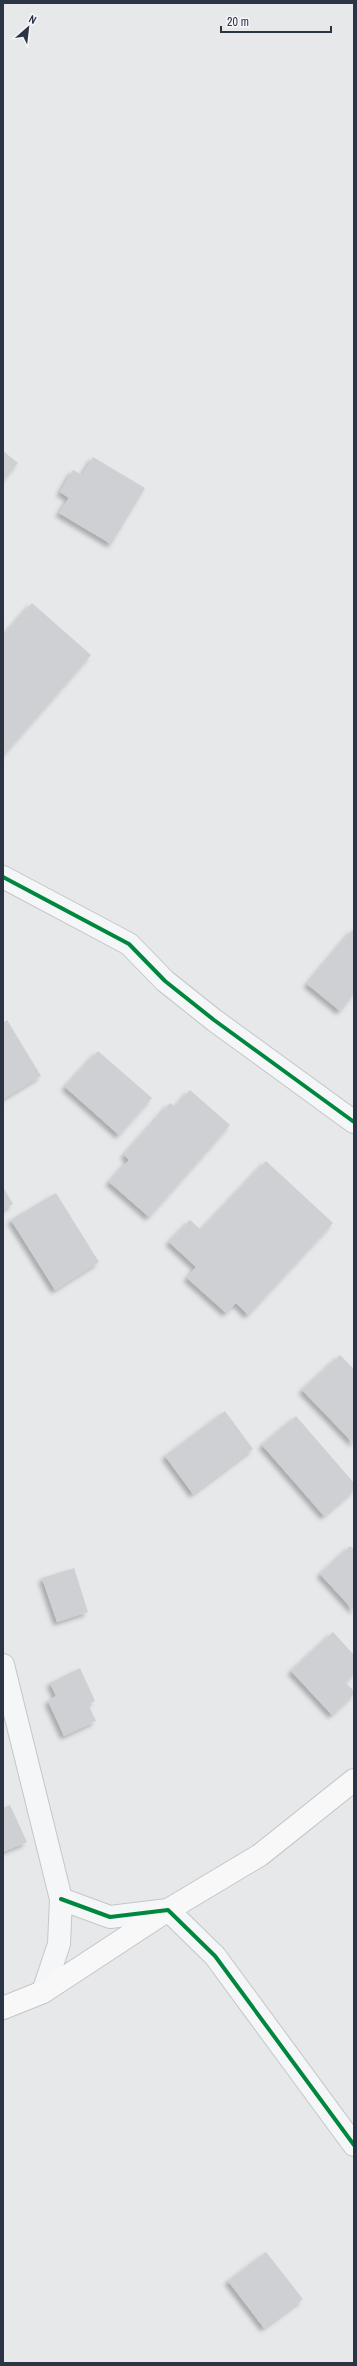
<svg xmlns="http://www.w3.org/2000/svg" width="357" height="2366" viewBox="0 0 357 2366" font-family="'Archivo Narrow',sans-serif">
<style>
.building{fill:#ced0d3;filter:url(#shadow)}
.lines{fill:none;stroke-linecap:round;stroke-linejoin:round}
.minor-casing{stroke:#c4c6c8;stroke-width:24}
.major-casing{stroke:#c2c5c8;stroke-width:24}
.minor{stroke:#f5f6f7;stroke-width:22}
.major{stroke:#f8f8f8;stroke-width:22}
.cycleway-casing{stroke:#f4f6f9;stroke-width:6}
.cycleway{stroke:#00873e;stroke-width:4}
</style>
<defs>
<filter id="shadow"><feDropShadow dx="-3.5" dy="3.5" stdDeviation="2" flood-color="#0004"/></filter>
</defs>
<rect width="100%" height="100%" fill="#e6e8ea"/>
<g class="building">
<polygon points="3,451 18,463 3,481"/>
<polygon points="93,457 145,488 111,544 59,513 69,498 60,492 73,470 82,475"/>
<polygon points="32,603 91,655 3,756 3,636"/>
<polygon points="354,928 354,994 340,1011 307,984"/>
<polygon points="7,1020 41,1076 3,1099 3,1023"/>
<polygon points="98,1051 152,1098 119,1135 65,1087"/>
<polygon points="190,1090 230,1125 149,1217 109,1182 129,1160 124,1155 170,1103 175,1107"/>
<polygon points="266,1161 333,1223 248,1315 236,1303 226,1313 187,1278 196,1267 169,1242 190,1220 201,1230"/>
<polygon points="3,1187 13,1204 3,1210"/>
<polygon points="56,1193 99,1262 55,1290 11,1220"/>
<polygon points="340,1355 354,1369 354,1444 302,1390"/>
<polygon points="225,1411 253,1449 193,1494 165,1456"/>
<polygon points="296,1416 354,1483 354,1490 324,1516 262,1445"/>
<polygon points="350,1546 354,1549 354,1611 320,1574"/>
<polygon points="74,1568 88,1612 57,1622 42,1578"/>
<polygon points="333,1632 354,1655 354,1674 345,1682 354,1691 354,1694 332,1715 291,1671"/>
<polygon points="80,1668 95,1701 88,1704 96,1721 64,1736 48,1701 56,1696 50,1683"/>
<polygon points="10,1805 27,1842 3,1852 3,1808"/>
<polygon points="266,2252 303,2299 264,2328 228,2281"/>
</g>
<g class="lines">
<defs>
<g id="minor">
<polyline points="3,877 129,944 165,981 214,1020 354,1122"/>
<polyline points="3,1665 61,1899 59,1944 43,1992"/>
<polyline points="61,1899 110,1917 168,1910 215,1956 354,2145"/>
</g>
<polyline id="major" points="3,2008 43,1992 168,1910 260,1855 354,1780"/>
</defs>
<use href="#minor" class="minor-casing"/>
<use href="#major" class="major-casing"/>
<use href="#minor" class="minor"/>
<use href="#major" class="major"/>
<defs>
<g id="cycleway">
<polyline points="3,877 129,944 165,981 214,1020 354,1122"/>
<polyline points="61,1899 110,1917 168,1910 215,1956 354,2145"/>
</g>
</defs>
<use href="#cycleway" class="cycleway-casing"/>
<use href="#cycleway" class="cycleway"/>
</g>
<rect width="357" height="2366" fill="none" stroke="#2b3445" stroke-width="8"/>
<g transform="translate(28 28) rotate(28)" stroke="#f4f6f9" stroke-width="3" paint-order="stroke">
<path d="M0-3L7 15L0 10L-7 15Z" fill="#2b3445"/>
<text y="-6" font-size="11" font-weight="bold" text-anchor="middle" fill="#2b3445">N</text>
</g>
<path d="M221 26v6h110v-6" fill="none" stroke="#2b3445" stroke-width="2"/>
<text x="227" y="26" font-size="12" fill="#2b3445" stroke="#f4f6f9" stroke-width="3" paint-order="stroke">20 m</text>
</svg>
